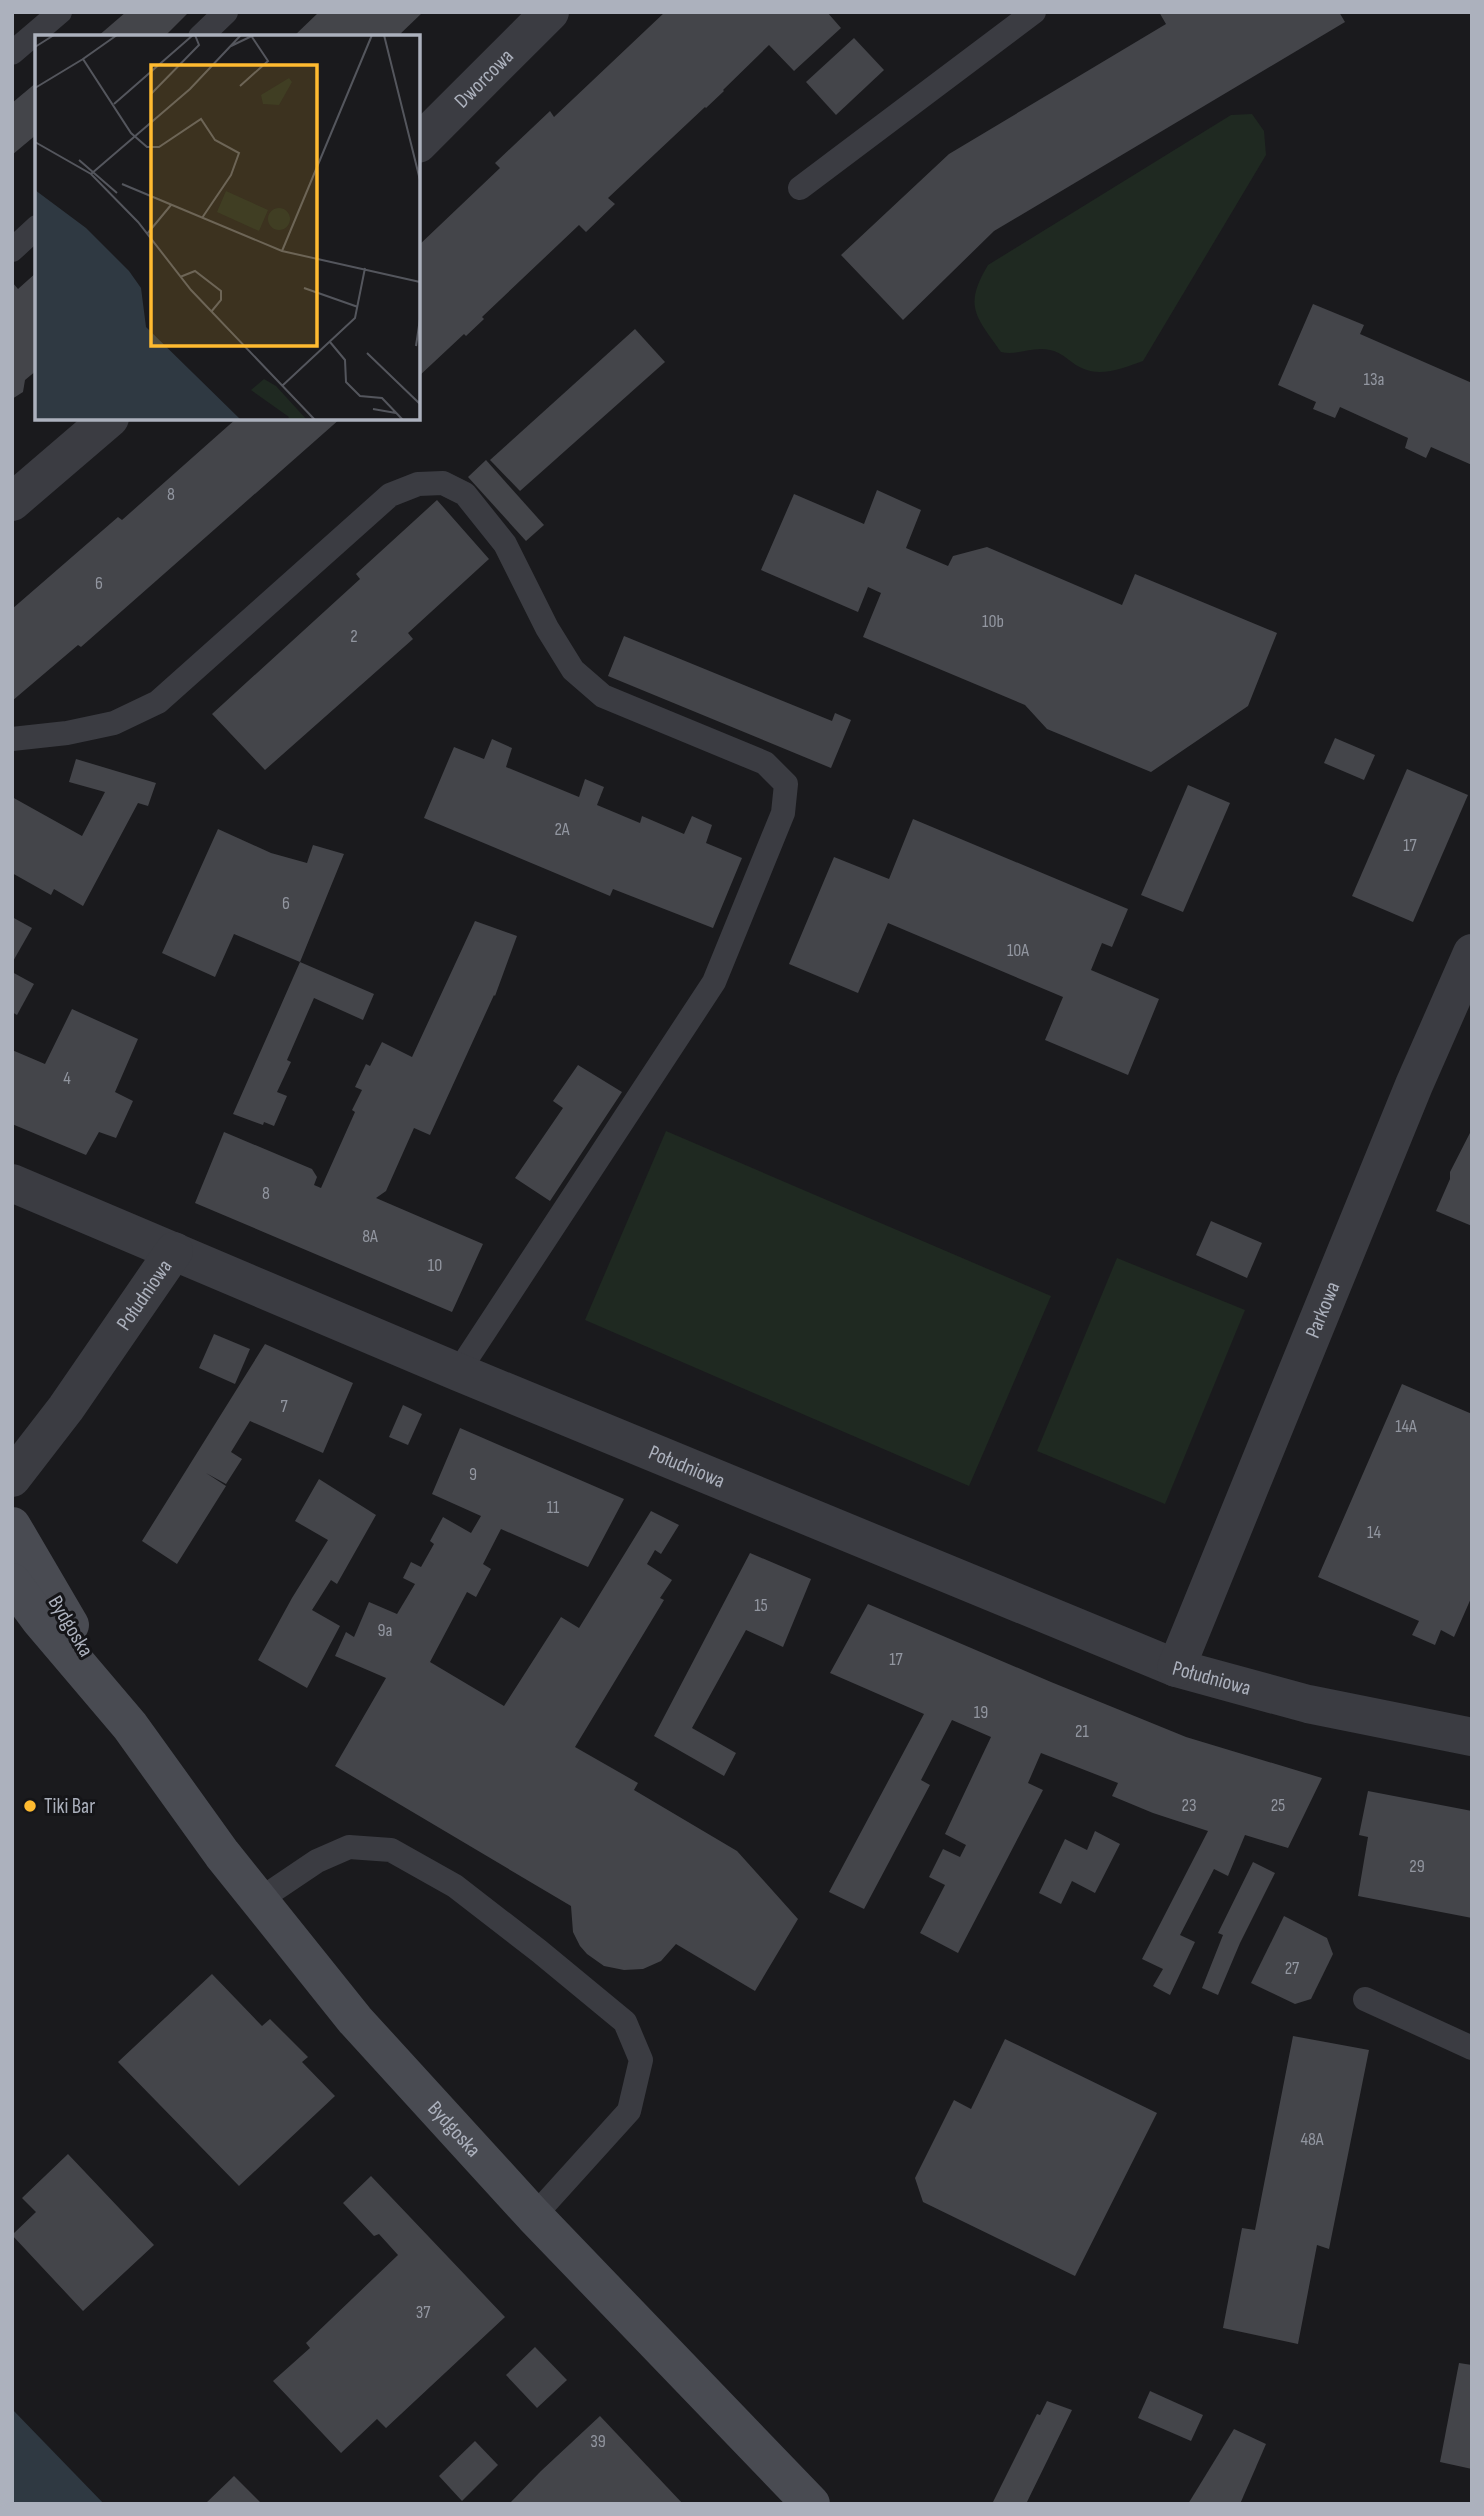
<svg xmlns="http://www.w3.org/2000/svg" width="1484" height="2516" viewBox="0 0 1484 2516" font-family="'Sofia Sans Condensed',sans-serif">
<style>
.green{fill:#1f2921}
.water{fill:#2f3942}
.building{fill:#44454a}
.lines{fill:none;stroke-linecap:round;stroke-linejoin:round}
.lane{stroke:#3b3c42;stroke-width:24}
.street{stroke:#3b3c42;stroke-width:38}
.secondary{stroke:#494b52;stroke-width:38}
.poi-dot{fill:#ffbb30;stroke:#151518;stroke-width:2.5}
.labels{text-anchor:middle;stroke-width:6;stroke-linejoin:round;paint-order:stroke}
.number-label{font-size:18px;fill:#9296a0}
.street-label{font-size:21px;fill:#acb1bd;stroke:#151518}
.poi-label{font-size:21px;fill:#acb1bd;stroke:#151518;text-anchor:start}
.inset-road{fill:none;stroke:#54565d;stroke-width:2}
.view{fill:#ffbb30;fill-opacity:0.15;stroke:#ffbb30;stroke-width:3.5}
.inset-edge{fill:none;stroke:#acb1bd;stroke-width:3.5}
</style>
<rect width="100%" height="100%" fill="#1a1a1d"/>
<g class="green">
<path d="M1252 114 1264 131 1266 155 1143 361C1126 367 1102 377 1084 369 1072 365 1063 352 1050 350 1032 346 1018 356 1001 352 976 316 963 307 988 265L1231 115Z"/>
<polygon points="666,1131 1051,1296 969,1486 585,1320"/>
<polygon points="1117,1258 1245,1310 1165,1504 1037,1451"/>
</g>
<polygon class="water" points="12,2409 104,2504 12,2504"/>
<g class="building">
<polygon points="126,12 189,12 164,37 97,37"/>
<polygon points="319,12 423,12 397,37 293,37"/>
<polygon points="665,12 827,12 841,28 794,71 769,45 723,90 724,91 706,108 705,107 608,198 615,204 586,232 579,225 482,317 484,319 466,336 464,334 418,377 418,246 500,168 495,163 550,111 554,117"/>
<polygon points="1159,12 1339,12 1345,22 994,231 903,320 841,255 949,154 1166,24"/>
<polygon points="854,38 884,70 836,115 806,82"/>
<polygon points="37,82 37,134 12,155 12,103"/>
<polygon points="37,272 37,370 25,380 23,392 12,399 12,282 18,289"/>
<polygon points="1313,304 1364,325 1360,334 1472,383 1472,465 1431,447 1426,458 1405,448 1408,438 1340,407 1335,418 1313,409 1316,402 1278,385"/>
<polygon points="635,329 665,362 520,491 490,460"/>
<polygon points="237,418 341,418 81,647 78,645 12,701 12,609 118,517 122,520"/>
<polygon points="486,460 544,525 526,541 468,477"/>
<polygon points="877,490 921,510 906,548 948,566 953,556 987,547 1122,605 1135,574 1277,633 1248,706 1151,772 1047,729 1025,705 863,637 881,593 868,587 858,612 761,570 794,494 864,524"/>
<polygon points="437,500 489,559 408,633 413,639 265,770 212,714 360,579 356,574"/>
<polygon points="624,636 832,721 835,713 851,720 831,768 608,676"/>
<polygon points="1335,738 1375,755 1364,780 1324,763"/>
<polygon points="492,739 512,748 506,767 579,797 585,779 604,787 597,805 640,823 642,816 684,834 692,816 712,825 706,843 742,858 713,928 613,889 610,896 424,818 454,747 484,759"/>
<polygon points="76,759 156,783 148,806 138,803 83,906 54,889 51,895 12,873 12,797 82,836 105,792 69,782"/>
<polygon points="1407,769 1468,795 1413,922 1352,896"/>
<polygon points="1188,785 1230,803 1183,912 1141,895"/>
<polygon points="913,819 1128,909 1112,947 1102,943 1091,970 1159,999 1128,1075 1045,1040 1063,997 888,923 858,993 789,964 834,857 889,879"/>
<polygon points="218,829 271,853 307,863 313,845 344,854 300,962 234,934 215,977 162,953"/>
<polygon points="12,917 32,928 12,963"/>
<polygon points="475,921 517,936 495,996 494,995 430,1135 414,1128 386,1191 376,1198 483,1244 452,1312 195,1203 224,1132 312,1169 317,1177 314,1185 321,1188 355,1112 352,1110 362,1090 355,1087 365,1066 366,1064 370,1066 382,1042 412,1057"/>
<polygon points="300,962 374,994 363,1020 314,998 287,1060 291,1062 277,1092 287,1096 274,1126 264,1122 263,1125 233,1114"/>
<polygon points="12,972 34,984 17,1015 12,1012"/>
<polygon points="72,1009 138,1039 115,1092 133,1101 116,1138 99,1132 86,1155 12,1124 12,1050 45,1064"/>
<polygon points="578,1065 622,1092 550,1201 515,1178 563,1108 553,1101"/>
<polygon points="1472,1129 1472,1226 1436,1211 1450,1179 1450,1172"/>
<polygon points="1211,1221 1262,1243 1247,1278 1196,1255"/>
<polygon points="214,1334 250,1349 235,1384 199,1368"/>
<polygon points="265,1344 353,1383 323,1453 250,1421 231,1452 242,1459 226,1484 206,1473 226,1486 177,1564 142,1541"/>
<polygon points="1402,1384 1472,1414 1472,1596 1454,1637 1441,1630 1435,1645 1412,1635 1419,1621 1318,1577"/>
<polygon points="403,1405 422,1414 408,1445 389,1437"/>
<polygon points="460,1428 624,1499 588,1567 501,1529 483,1564 491,1569 476,1597 467,1592 430,1662 504,1706 561,1617 579,1628 651,1511 679,1525 661,1554 655,1550 647,1564 672,1580 660,1598 664,1600 575,1747 638,1783 634,1790 737,1851 798,1919 755,1991 676,1944 661,1961 643,1969 624,1970 604,1966 587,1954 580,1946 573,1932 571,1906 335,1766 386,1678 335,1656 346,1632 354,1637 369,1602 397,1614 415,1584 403,1578 411,1562 421,1567 434,1544 430,1541 443,1517 471,1533 481,1516 432,1494"/>
<polygon points="319,1479 376,1515 337,1584 331,1580 312,1610 340,1626 307,1688 258,1660 292,1598 328,1540 295,1521"/>
<polygon points="750,1553 811,1579 783,1647 746,1630 692,1728 736,1753 724,1776 654,1736"/>
<polygon points="868,1604 1051,1682 1186,1737 1322,1778 1288,1848 1245,1835 1228,1876 1214,1869 1180,1935 1195,1942 1170,1995 1153,1986 1163,1969 1142,1959 1208,1831 1153,1813 1112,1796 1118,1783 1041,1753 1028,1783 1043,1790 958,1953 920,1933 945,1885 929,1877 943,1849 960,1857 966,1845 945,1834 991,1737 952,1720 921,1780 930,1785 864,1909 829,1892 924,1714 830,1673"/>
<polygon points="1368,1791 1472,1811 1472,1918 1358,1896 1368,1837 1359,1835"/>
<polygon points="1095,1831 1120,1844 1095,1893 1072,1881 1061,1904 1039,1893 1065,1839 1087,1850"/>
<polygon points="1253,1862 1275,1873 1240,1943 1218,1995 1202,1988 1223,1935 1218,1933"/>
<polygon points="1284,1916 1327,1938 1333,1954 1311,1999 1295,2004 1251,1983"/>
<polygon points="212,1974 262,2026 270,2019 308,2057 302,2062 335,2096 239,2186 118,2062"/>
<polygon points="1293,2036 1369,2050 1329,2249 1317,2245 1298,2344 1223,2328 1242,2228 1255,2230"/>
<polygon points="1005,2039 1157,2113 1075,2276 923,2202 915,2178 954,2100 971,2109"/>
<polygon points="68,2154 154,2245 83,2311 12,2235 36,2212 22,2198"/>
<polygon points="371,2176 505,2317 386,2428 377,2419 341,2453 273,2381 310,2348 306,2343 398,2255 379,2234 374,2236 343,2203"/>
<polygon points="535,2347 567,2380 537,2408 506,2375"/>
<polygon points="1459,2363 1472,2365 1472,2469 1440,2462"/>
<polygon points="1150,2391 1203,2415 1191,2441 1138,2418"/>
<polygon points="1047,2401 1072,2410 1026,2504 992,2504 1037,2414 1040,2415"/>
<polygon points="600,2416 683,2504 509,2504 541,2471"/>
<polygon points="1234,2429 1266,2444 1240,2504 1188,2504"/>
<polygon points="475,2441 498,2465 462,2501 439,2476"/>
<polygon points="234,2476 262,2504 205,2504"/>
</g>
<g class="lines">
<g class="lane">
<polyline points="200,37 226,12"/>
<polyline points="12,53 60,12"/>
<polyline points="800,188 1034,12"/>
<polyline points="12,250 37,227"/>
<polyline points="12,739 67,733 114,723 158,702 390,495 418,484 443,483 465,494 505,544 547,628 573,670 603,696 765,763 786,784 783,813 714,982 458,1372"/>
<polyline points="259,1900 317,1861 349,1847 391,1850 455,1886 539,1951 625,2022 641,2060 629,2111 534,2216"/>
<polyline points="1365,1999 1472,2048"/>
</g>
<g class="street">
<path id="s1" d="M418 144 550 12"/>
<polyline points="12,502 110,418"/>
<path id="s2" d="M12 1183 458 1372 1176 1668 1308 1704 1472 1737"/>
<path id="s3" d="M12 1478 66 1408 174 1251"/>
<path id="s4" d="M1176 1668 1414 1085 1472 953"/>
</g>
<g class="secondary">
<polyline points="12,1526 70,1625"/>
<path id="s5" d="M12 1582 40 1620 130 1726 222 1854 355 2020 534 2216 811 2504"/>
</g>
</g>
<circle class="poi-dot" cx="30" cy="1806" r="7"/>
<g class="labels">
<g class="number-label">
<text x="1374" y="385">13a</text>
<text x="171" y="500">8</text>
<text x="99" y="589">6</text>
<text x="993" y="627">10b</text>
<text x="354" y="642">2</text>
<text x="562" y="835">2A</text>
<text x="1410" y="851">17</text>
<text x="286" y="909">6</text>
<text x="1018" y="956">10A</text>
<text x="67" y="1084">4</text>
<text x="266" y="1199">8</text>
<text x="370" y="1242">8A</text>
<text x="435" y="1271">10</text>
<text x="284" y="1412">7</text>
<text x="1406" y="1432">14A</text>
<text x="473" y="1480">9</text>
<text x="553" y="1513">11</text>
<text x="1374" y="1538">14</text>
<text x="761" y="1611">15</text>
<text x="385" y="1636">9a</text>
<text x="896" y="1665">17</text>
<text x="981" y="1718">19</text>
<text x="1082" y="1737">21</text>
<text x="1189" y="1811">23</text>
<text x="1278" y="1811">25</text>
<text x="1417" y="1872">29</text>
<text x="1292" y="1974">27</text>
<text x="1312" y="2145">48A</text>
<text x="423" y="2318">37</text>
<text x="598" y="2447">39</text>
</g>
<g class="street-label">
<text dy="7" stroke="none"><textPath href="#s1" startOffset="93">Dworcowa</textPath></text>
<text dy="7" stroke="none"><textPath href="#s3" startOffset="226">Południowa</textPath></text>
<text dy="7" stroke="none"><textPath href="#s4" startOffset="387">Parkowa</textPath></text>
<text dy="7" stroke="none"><textPath href="#s2" startOffset="732">Południowa</textPath></text>
<text transform="translate(71 1626) rotate(59)" y="7">Bydgoska</text>
<text dy="7" stroke="none"><textPath href="#s2" startOffset="1298">Południowa</textPath></text>
<text dy="7" stroke="none"><textPath href="#s5" startOffset="704">Bydgoska</textPath></text>
</g>
<g class="poi-label">
<text x="44" y="1813">Tiki Bar</text>
</g>
</g>
<g transform="translate(35 35)">
<rect width="385" height="385" fill="#1a1a1d"/>
<path d="M254 43 257 47 244 70 228 69 226 60ZM191 156 233 175 224 196 182 177ZM233 184a11 11 0 1 1 22 0a11 11 0 1 1-22 0ZM229 344 241 351 272 385H252L254 382 216 355Z" fill="#1f2921"/>
<path d="M0 155 51 193 94 236 106 253 111 292 206 385H0Z" fill="#2f3942"/>
<path class="inset-road" d="M82 0 48 24 96 98 112 112H124L166 84 180 105 204 118 196 140 167 183M349 0 385 145M196 11 219 0M0 12 19 0M205 51 233 26 217 2M0 53 48 24M116 59 164 10 160 0M79 69 158 0M0 107 56 139 103 187 156 255 280 385M44 125 82 158M56 139 155 54 206 0M87 149 247 216 385 247M112 199 136 170M247 216 337 0M145 242 160 236 186 256V265L176 277M269 253 323 272M295 307 310 325 311 347 325 361 347 363 368 385M381 311 385 284M332 318 385 369M247 351 320 283 330 233M338 374 361 378"/>
<path class="view" d="M116 30H282V311H116Z"/>
<rect width="385" height="385" class="inset-edge"/>
</g>
<rect width="1484" height="2516" fill="none" stroke="#acb1bd" stroke-width="28"/>
</svg>
